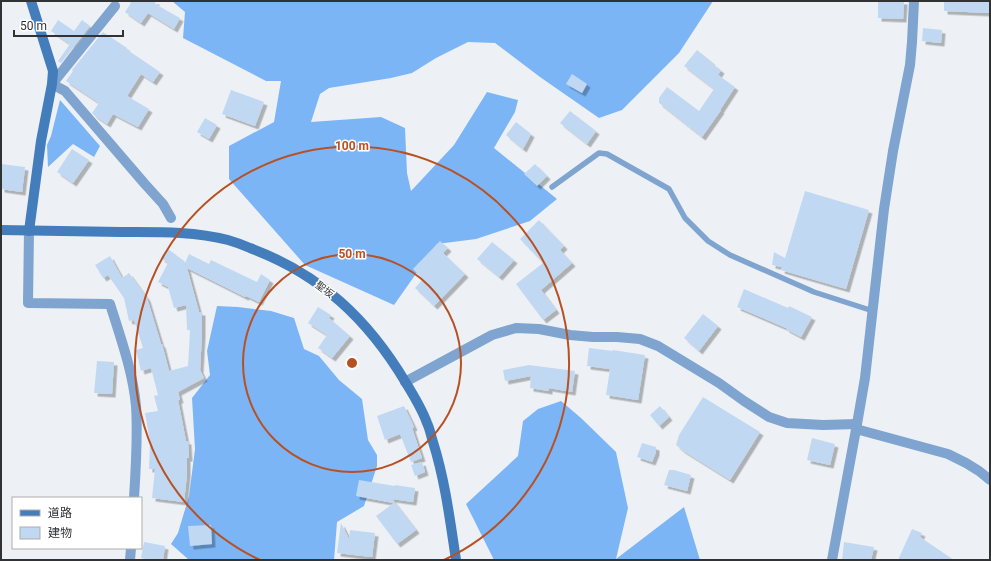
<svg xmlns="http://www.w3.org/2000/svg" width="991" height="561" viewBox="0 0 991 561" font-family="Roboto,'Noto Sans JP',sans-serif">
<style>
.forest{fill:#7cb5f6}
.building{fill:#c1d8f3;filter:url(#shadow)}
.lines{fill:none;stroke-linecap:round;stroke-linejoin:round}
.lane{stroke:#7ea4cf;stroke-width:5.5}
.street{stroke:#7ea4cf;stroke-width:10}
.secondary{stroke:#437dbc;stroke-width:10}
.ring{fill:none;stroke:#b75123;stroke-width:2}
.labels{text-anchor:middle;stroke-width:3;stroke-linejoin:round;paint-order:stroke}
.street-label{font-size:10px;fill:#313234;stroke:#fff}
.centre{fill:#b75123;stroke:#fff;stroke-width:2}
.ring-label{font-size:12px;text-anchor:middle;font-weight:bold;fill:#b75123;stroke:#fff;stroke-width:3;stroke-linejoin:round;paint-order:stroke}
</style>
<defs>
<filter id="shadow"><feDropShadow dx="3.5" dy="3.5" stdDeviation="0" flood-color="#0004"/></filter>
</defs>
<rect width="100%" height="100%" fill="#edf1f5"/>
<g class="forest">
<polygon points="172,1 713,1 679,53 622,110 599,118 540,77 495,43 468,42 436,58 412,73 391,78 329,88 320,94 311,122 381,117 405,128 407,173 411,191 454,145 487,92 518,100 515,112 494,148 557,199 530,221 476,239 437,244 394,305 305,265 229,179 229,146 274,122 281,81 266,81 183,38 185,12"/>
<polygon points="60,100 100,146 94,157 73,144 48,167 47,145 51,136"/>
<polygon points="217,306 238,307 271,311 294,318 304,349 319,356 339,380 362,399 368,440 377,455 377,466 364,506 337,522 334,560 189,560 171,544 178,533 189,496 195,449 192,398 210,375 207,351"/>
<polygon points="561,401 581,418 616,452 628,508 616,559 684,507 700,560 494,560 466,504 518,456 523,421 538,409"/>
</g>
<g class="building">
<polygon points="127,1 156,1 155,4 180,18 174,29 148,13 141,23 125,12 131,3"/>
<polygon points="878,1 904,1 903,19 878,18"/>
<polygon points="944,1 990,1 990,13 944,11"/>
<polygon points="58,20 74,31 82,20 90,26 61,63 58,61 70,44 51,31"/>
<polygon points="923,28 942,30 941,43 922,41"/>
<polygon points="103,32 127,48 126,49 160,72 153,82 141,74 127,96 149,109 138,127 113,114 107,124 95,116 92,113 99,103 66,81 73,71 72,70"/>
<polygon points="697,50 712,62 711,63 721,70 718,75 735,87 720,110 721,110 702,137 659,103 659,98 667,87 699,111 714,89 684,66"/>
<polygon points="572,74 587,84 582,93 566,84"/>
<polygon points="231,90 264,102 255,126 222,114"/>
<polygon points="570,111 596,131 587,144 560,123"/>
<polygon points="205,118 217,125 209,139 197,132"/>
<polygon points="516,122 531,134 523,149 506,135"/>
<polygon points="72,149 89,160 73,183 57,172"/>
<polygon points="1,164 25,167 22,192 1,189"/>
<polygon points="535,164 547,176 537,186 524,174"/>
<polygon points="805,191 869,210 846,289 781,270 782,267 772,265 774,252 785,258"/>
<polygon points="539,220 564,246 560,250 572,263 541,290 556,310 543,320 516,284 543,263 520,239"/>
<polygon points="440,241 448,248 443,253 465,274 434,306 415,288 423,279 413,269"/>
<polygon points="492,242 514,260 499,277 477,259"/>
<polygon points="168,249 184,261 185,263 189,254 209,264 211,260 257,282 261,274 270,280 259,302 246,296 245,297 187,268 199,312 202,312 202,334 200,370 204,378 178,392 180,400 178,400 186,441 188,441 189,458 187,458 187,474 184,502 152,498 155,469 149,469 150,442 145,413 158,411 154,396 158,395 151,368 141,371 136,350 143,348 134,320 129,321 124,298 108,275 103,278 95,265 110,256 122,278 129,273 147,298 161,344 162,344 169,371 188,366 190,330 187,330 186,305 174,308 168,287 158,282 168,263 161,258"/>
<polygon points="744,289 788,308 789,306 812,317 801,337 786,329 786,328 737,307"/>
<polygon points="318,307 331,315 329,318 350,336 332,358 318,348 327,335 308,323"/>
<polygon points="703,314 718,326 699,351 684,338"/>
<polygon points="589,348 613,351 613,350 645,355 638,400 606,395 610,369 587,366"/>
<polygon points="97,361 114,362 112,394 94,393"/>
<polygon points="529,365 575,371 572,392 549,388 549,391 530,388 531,376 505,381 503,370"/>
<polygon points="703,397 760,432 730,480 682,450 676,445 679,435"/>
<polygon points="404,406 414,427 412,428 422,458 411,462 400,434 385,440 377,416"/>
<polygon points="660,406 669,417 659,426 650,415"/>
<polygon points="812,438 835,444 830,465 807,460"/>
<polygon points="642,443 656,447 656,452 652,462 637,457"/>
<polygon points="422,462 425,472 415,476 411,465"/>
<polygon points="669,470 674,470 691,475 687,491 664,485"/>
<polygon points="359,480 395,486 395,485 415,488 413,502 392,499 416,530 397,544 376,516 394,503 356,496"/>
<polygon points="341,523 349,539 350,530 375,533 372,557 337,553"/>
<polygon points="211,525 212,544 190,546 188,526"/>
<polygon points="912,529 922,533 920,537 954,560 898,560"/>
<polygon points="144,542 165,546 163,560 151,560 141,558"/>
<polygon points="844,542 874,547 871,560 842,560"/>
</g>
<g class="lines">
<polyline class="lane" points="552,187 599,153 607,154 669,189 685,218 708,241 730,255 814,292 873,311"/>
<g class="street">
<polyline points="115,6 52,84 65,91 144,183 163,204 171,218"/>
<path d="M29 231 28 303 110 304C120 336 133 372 136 406 138 436 136 467 134 498"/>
<polyline points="405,382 492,335 516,328 539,329 570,335 593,337 617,337 640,339 658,346 719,383 744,401 769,417 787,423 823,425 857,424"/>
<polyline points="856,429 948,454 966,463 979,471 990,480"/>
<polyline points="130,560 131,548"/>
<polyline points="832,560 857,424 865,378 884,209 893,151 910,65 912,42 914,1"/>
</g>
<g class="secondary">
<path d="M1 230C41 231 81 231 121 232 157 232 194 231 228 240 235 242 243 245 250 248 320 274 368 319 406 383 414 396 422 409 427 423 430 429 431 436 433 442 445 480 450 520 456 560"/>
<polyline points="29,231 41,141 52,84 53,71 31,1"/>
</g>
</g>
<g class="ring">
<circle cx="352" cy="363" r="109"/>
<path d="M260 560A217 217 0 1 1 444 560"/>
</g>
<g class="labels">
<g class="street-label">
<text transform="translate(325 289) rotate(37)" y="4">聖坂</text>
</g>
</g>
<circle cx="352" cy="363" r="6" class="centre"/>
<g class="ring-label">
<text x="352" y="150">100 m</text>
<text x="352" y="258">50 m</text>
</g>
<rect width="991" height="561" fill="none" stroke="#313234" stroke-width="4"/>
<rect x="12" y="497" width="130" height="52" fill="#ffffff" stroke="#adadae"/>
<rect x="20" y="510" width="20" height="6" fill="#437dbc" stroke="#adadae"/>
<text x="48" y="517" font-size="12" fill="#313234">道路</text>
<rect x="20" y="527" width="20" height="12" fill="#c1d8f3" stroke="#adadae"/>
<text x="48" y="537" font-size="12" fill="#313234">建物</text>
<path d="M14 30v6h109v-6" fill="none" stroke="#313234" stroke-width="2"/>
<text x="20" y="30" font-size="12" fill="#313234" stroke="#ffffff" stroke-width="3" paint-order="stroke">50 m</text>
</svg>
